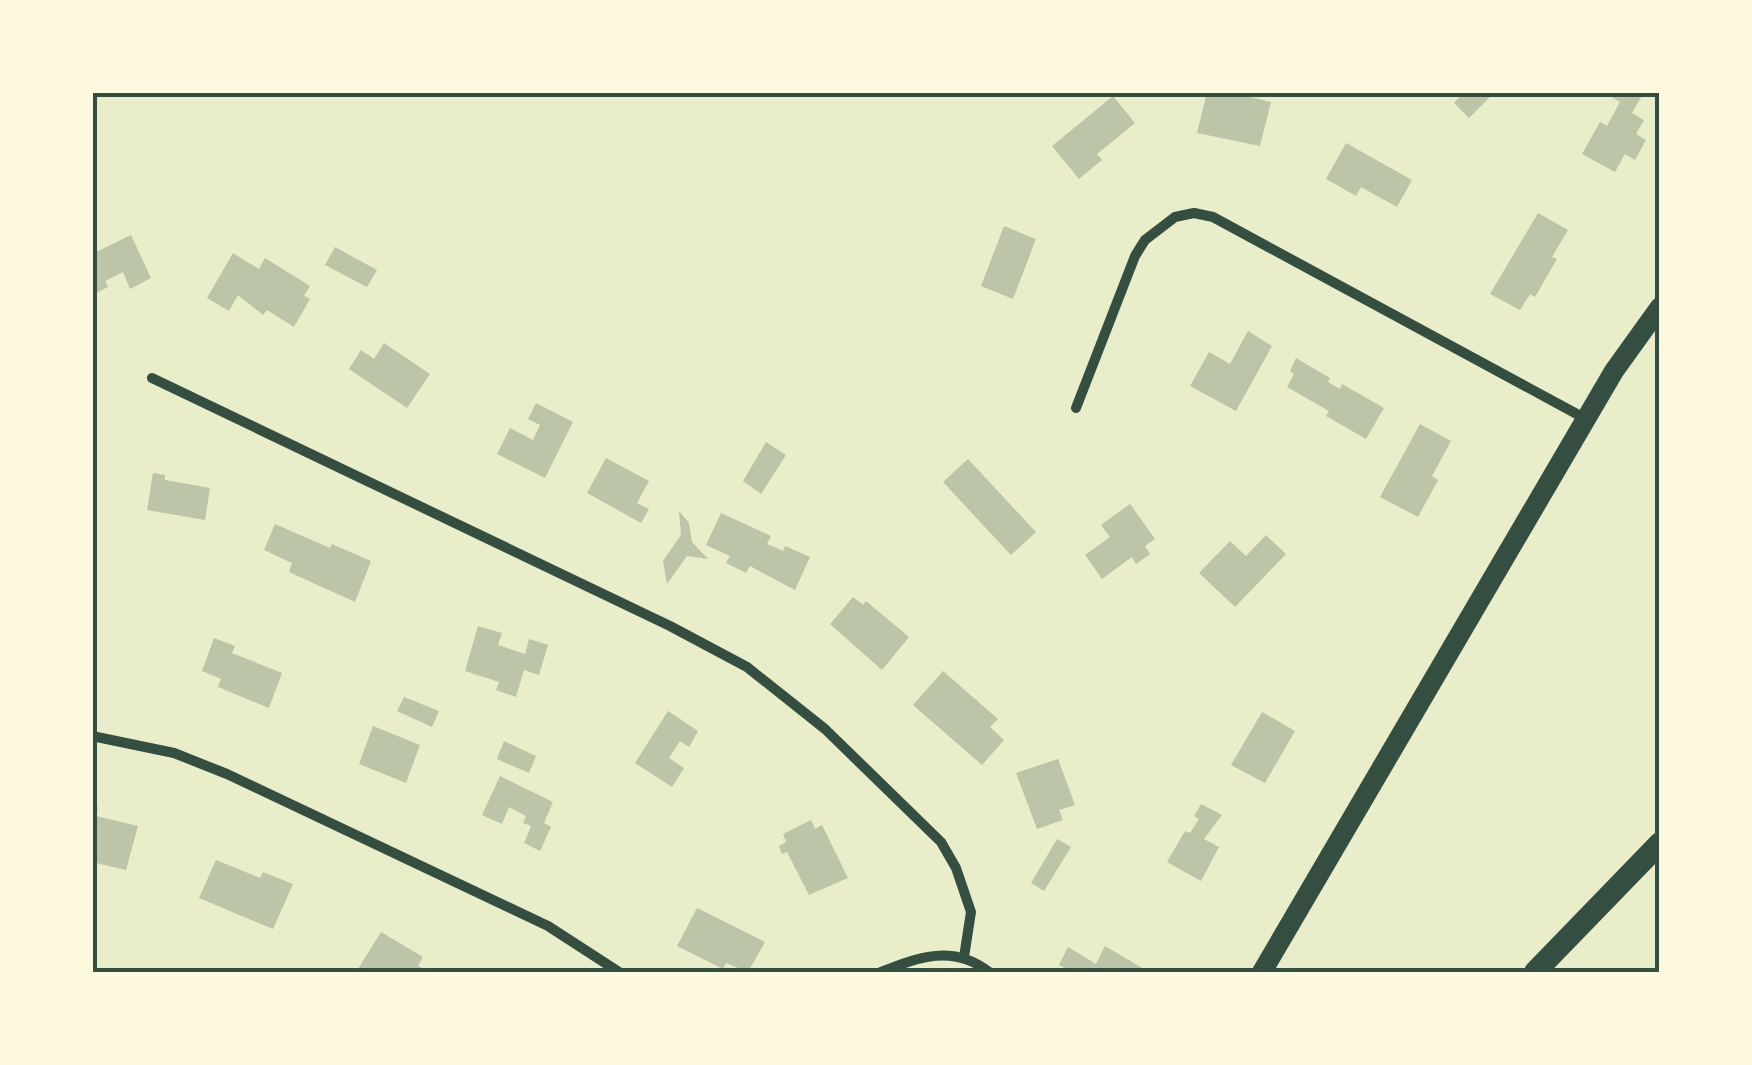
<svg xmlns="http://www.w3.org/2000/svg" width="1752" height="1065" viewBox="0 0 1752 1065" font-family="Figtree,sans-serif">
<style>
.building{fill:#bcc5a7}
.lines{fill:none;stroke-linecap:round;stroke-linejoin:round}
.minor{stroke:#344e41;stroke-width:10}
.primary{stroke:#344e41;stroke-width:20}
.motorway{stroke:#344e41;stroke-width:22}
.neatline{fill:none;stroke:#344e41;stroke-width:4}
</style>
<rect width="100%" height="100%" fill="#e9edc9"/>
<g class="building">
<polygon points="1207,92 1229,92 1271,102 1260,146 1197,133"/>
<polygon points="1464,92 1495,92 1469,118 1454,103"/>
<polygon points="1603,92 1644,92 1632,113 1644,120 1636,134 1646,140 1635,160 1625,154 1615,172 1582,154 1600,122 1607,126 1620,102"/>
<polygon points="1113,96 1135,123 1097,154 1102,160 1079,179 1052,146"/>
<polygon points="1346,143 1412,180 1397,207 1361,187 1356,196 1326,179"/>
<polygon points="1538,213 1568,230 1552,257 1557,259 1535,297 1530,294 1520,310 1490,294"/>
<polygon points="1004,226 1036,239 1013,299 981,286"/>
<polygon points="131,235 151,278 130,289 123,272 105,281 108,287 92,295 92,254"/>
<polygon points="335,247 377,270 367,287 325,265"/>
<polygon points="233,253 259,269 265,258 310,286 304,296 310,299 294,327 267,310 263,315 238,295 229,311 207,298"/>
<polygon points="1248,331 1272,346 1236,411 1190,386 1209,352 1230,364"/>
<polygon points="384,343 430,374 407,408 349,369 361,350 374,359"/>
<polygon points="1296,358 1330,378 1328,382 1340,389 1342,384 1384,408 1366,439 1326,416 1329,411 1287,387 1294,374 1290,371"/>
<polygon points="536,403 573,422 545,478 497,454 510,428 533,440 540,425 528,419"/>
<polygon points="1420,424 1451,441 1432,476 1438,480 1418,517 1380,497"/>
<polygon points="766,442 786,455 761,494 743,481"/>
<polygon points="606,458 649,481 637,503 649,509 641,523 587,493"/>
<polygon points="968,459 1036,532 1011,555 943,482"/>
<polygon points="153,473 165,475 165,480 210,488 205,520 147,510"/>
<polygon points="1130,504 1155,539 1145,546 1150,554 1136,564 1132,557 1102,579 1085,555 1110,537 1101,525"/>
<polygon points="679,511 689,523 692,542 708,559 687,556 667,584 663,561 681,535"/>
<polygon points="721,513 771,536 767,544 783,551 785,546 810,557 795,590 750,566 746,573 726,563 730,556 706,545"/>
<polygon points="275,524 330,548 332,544 371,561 355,602 289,572 292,563 264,550"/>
<polygon points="1266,535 1286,554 1235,607 1199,573 1230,541 1246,556"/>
<polygon points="853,597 863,605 866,601 909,637 882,670 830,624"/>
<polygon points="478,626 502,633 498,645 525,654 529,639 548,645 539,675 524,670 516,697 496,690 499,682 465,671"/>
<polygon points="214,638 235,646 232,653 282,673 269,708 218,687 221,679 202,671"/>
<polygon points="943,671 998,719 990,727 1004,740 982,765 913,705"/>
<polygon points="404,697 439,711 432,727 397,711"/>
<polygon points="668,711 698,731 689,747 680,741 669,758 684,768 672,787 635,763"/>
<polygon points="1262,712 1295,731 1265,783 1231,765"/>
<polygon points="373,726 420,745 406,783 359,764"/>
<polygon points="504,741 536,756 529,773 497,759"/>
<polygon points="1058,759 1075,805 1059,810 1063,820 1037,829 1016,773"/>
<polygon points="500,776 553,802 544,823 551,827 540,851 524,843 531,826 523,823 526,816 509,807 502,824 482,815"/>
<polygon points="1201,804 1222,815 1204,839 1219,847 1201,881 1167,862 1185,831 1190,833 1199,819 1194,816"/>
<polygon points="92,806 98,807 96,816 138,826 126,870 92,862"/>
<polygon points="811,820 815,829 822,825 848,878 809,895 787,852 782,854 779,846 786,842 783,834"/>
<polygon points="1057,839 1071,847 1044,891 1031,883"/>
<polygon points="216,860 260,878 263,872 293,884 273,929 199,898"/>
<polygon points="697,908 765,942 748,972 726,963 723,969 677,946"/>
<polygon points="381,932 423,957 418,966 430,972 363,972 358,969"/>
<polygon points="1105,946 1149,972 1072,972 1059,965 1068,947 1096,964"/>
</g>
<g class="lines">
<g class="minor">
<polyline points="152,378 670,626 747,667 825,729 941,842 956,868 971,912 964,957"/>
<polyline points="1076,408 1135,256 1145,240 1175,217 1194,213 1213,217 1586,419"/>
<polyline points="92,736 174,753 227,774 548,926 619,972"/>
<path d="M881 972C919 957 953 944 989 972"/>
</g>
<polyline class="primary" points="1262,972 1614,371 1660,307"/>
<polyline class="motorway" points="1535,972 1660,843"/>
</g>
<rect width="1752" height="1065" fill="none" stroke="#fefae0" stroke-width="190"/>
<rect x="95" y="95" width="1562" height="875" class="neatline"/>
</svg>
